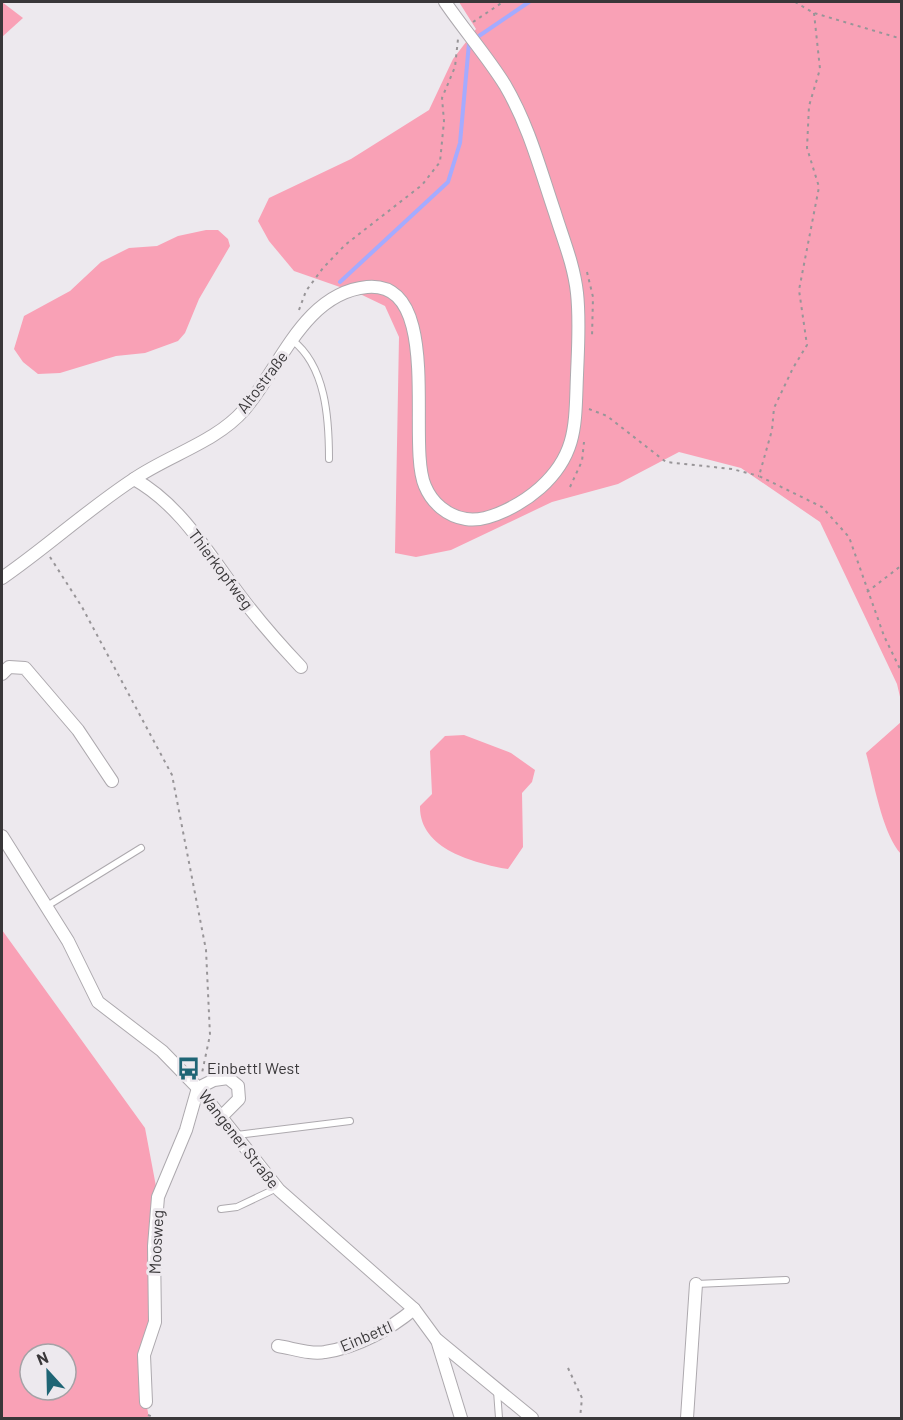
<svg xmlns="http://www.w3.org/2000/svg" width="903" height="1420" viewBox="0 0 903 1420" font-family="Barlow,sans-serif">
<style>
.green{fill:#f9a1b6;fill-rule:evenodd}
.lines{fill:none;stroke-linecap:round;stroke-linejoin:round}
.stream{stroke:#a4abff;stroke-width:4}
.lane-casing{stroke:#ada9ae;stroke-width:8}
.street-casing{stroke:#ada9ae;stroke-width:14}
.path{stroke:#989598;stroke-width:2;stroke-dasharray:3 4.5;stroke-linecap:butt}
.lane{stroke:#fff;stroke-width:6}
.street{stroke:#fff;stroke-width:12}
.labels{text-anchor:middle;stroke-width:6;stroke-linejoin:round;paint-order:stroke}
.street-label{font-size:16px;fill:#393739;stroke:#ede9ee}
.poi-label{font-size:16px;fill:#393739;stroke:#ede9ee;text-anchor:start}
</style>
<rect width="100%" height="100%" fill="#ede9ee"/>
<g class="green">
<polygon points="2,2 23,18 2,37"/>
<polygon points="459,2 901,2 901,701 897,684 820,522 741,468 679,452 618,484 552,502 451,550 416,557 395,553 399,337 385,306 360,294 294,271 269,241 258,221 269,198 351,159 429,110 453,59 476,29"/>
<polygon points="206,230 218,230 228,239 230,246 199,299 185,333 178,341 145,353 116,356 60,373 38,374 23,362 14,349 24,316 70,291 101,262 129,248 157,246 178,236"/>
<path d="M901 722V854C882 833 874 782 866 753Z"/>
<path d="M464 735 511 753 535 770 532 782 522 793 523 847 508 869C474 863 419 849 420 806L432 794 430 751 445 736Z"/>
<path d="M2 930 145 1128 158 1197 155 1322 144 1355 146 1402 149 1418H2ZM30 1354H66V1390H30Z"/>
</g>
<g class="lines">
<g class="stream">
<polyline points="476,38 529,2"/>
<polyline points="340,282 448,182 460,143 469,43"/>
</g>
<defs>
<g id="lane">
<path d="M292 340C326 366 329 419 329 459"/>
<polyline points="47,906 141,848"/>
<polyline points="237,1135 350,1121"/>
<polyline points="221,1209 237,1207 277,1188"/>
<polyline points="696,1284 786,1280"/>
<polyline points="497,1391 499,1418"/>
</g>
<g id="street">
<path d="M134 479C181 505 209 555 241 597 260 622 280 645 301 667"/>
<path d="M2 578C47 547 88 509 134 479 169 455 216 442 244 410 280 368 304 293 367 287 445 280 406 444 425 486 432 503 447 516 466 519 489 523 523 503 540 488 578 454 575 423 577 375 578 348 580 320 577 293 574 265 563 239 555 213 540 169 529 126 505 85 487 56 464 30 445 2"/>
<polyline points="2,674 9,667 25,668 78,730 112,781"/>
<polyline points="2,836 68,941 98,1002 162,1051 198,1088 279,1190 414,1309 436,1339 532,1418"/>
<polyline points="198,1088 214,1080 228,1078 238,1086 239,1099 222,1116"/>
<polyline points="437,1340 461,1418"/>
<path d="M278 1346C292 1348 311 1355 325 1352 358 1347 390 1329 414 1309"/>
<polyline points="146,1402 144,1355 155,1322 154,1246 158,1197 186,1130 198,1088"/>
<polyline points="687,1418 696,1284"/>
</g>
</defs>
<use href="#lane" class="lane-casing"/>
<use href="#street" class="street-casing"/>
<g class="path">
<polyline points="795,2 814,13 902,39"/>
<polyline points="814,13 820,69 809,106 807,148 819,187 799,290 807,345 793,368 774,408 772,430 759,476 822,507 849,537 884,636 902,673"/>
<polyline points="473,22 503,2"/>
<polyline points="587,272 593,297 592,337"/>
<polyline points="299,310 306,291 323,268 345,245 422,185 440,162 444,121 442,98 455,67 458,39"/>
<polyline points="589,409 607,416 666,462 732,469 759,476"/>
<polyline points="570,487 582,461 584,442"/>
<polyline points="50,557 82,607 172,775 206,950 210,1035 202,1073"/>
<polyline points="867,592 902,565"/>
<polyline points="568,1368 582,1398 580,1418"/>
<polyline points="148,1415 155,1418"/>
</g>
<use href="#lane" class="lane"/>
<use href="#street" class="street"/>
</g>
<defs>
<symbol id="bus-bare" viewBox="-9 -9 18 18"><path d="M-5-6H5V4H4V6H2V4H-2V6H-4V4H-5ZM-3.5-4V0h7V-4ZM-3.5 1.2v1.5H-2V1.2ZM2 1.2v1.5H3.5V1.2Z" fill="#1f6575" stroke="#ede9ee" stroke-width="2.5" paint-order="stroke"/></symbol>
</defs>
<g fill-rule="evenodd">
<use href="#bus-bare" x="172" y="1052" width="33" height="33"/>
</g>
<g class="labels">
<g class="street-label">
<text transform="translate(262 382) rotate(-53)" y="6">Altostraße</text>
<text transform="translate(221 569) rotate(53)" y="6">Thierkopfweg</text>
<text transform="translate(239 1139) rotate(52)" y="6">Wangener Straße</text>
<text transform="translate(156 1242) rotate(-87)" y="6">Moosweg</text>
<text transform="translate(366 1336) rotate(-23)" y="6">Einbettl</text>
</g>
<g class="poi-label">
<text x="207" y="1074">Einbettl West</text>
</g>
</g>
<rect width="903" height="1420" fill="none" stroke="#393739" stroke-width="6"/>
<g transform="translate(48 1372) rotate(338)"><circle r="28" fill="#ede9ee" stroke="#a5a2a6" stroke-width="1.5"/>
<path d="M0-4.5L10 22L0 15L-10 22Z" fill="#1f6575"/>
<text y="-9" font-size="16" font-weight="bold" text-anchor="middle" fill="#393739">N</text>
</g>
</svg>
